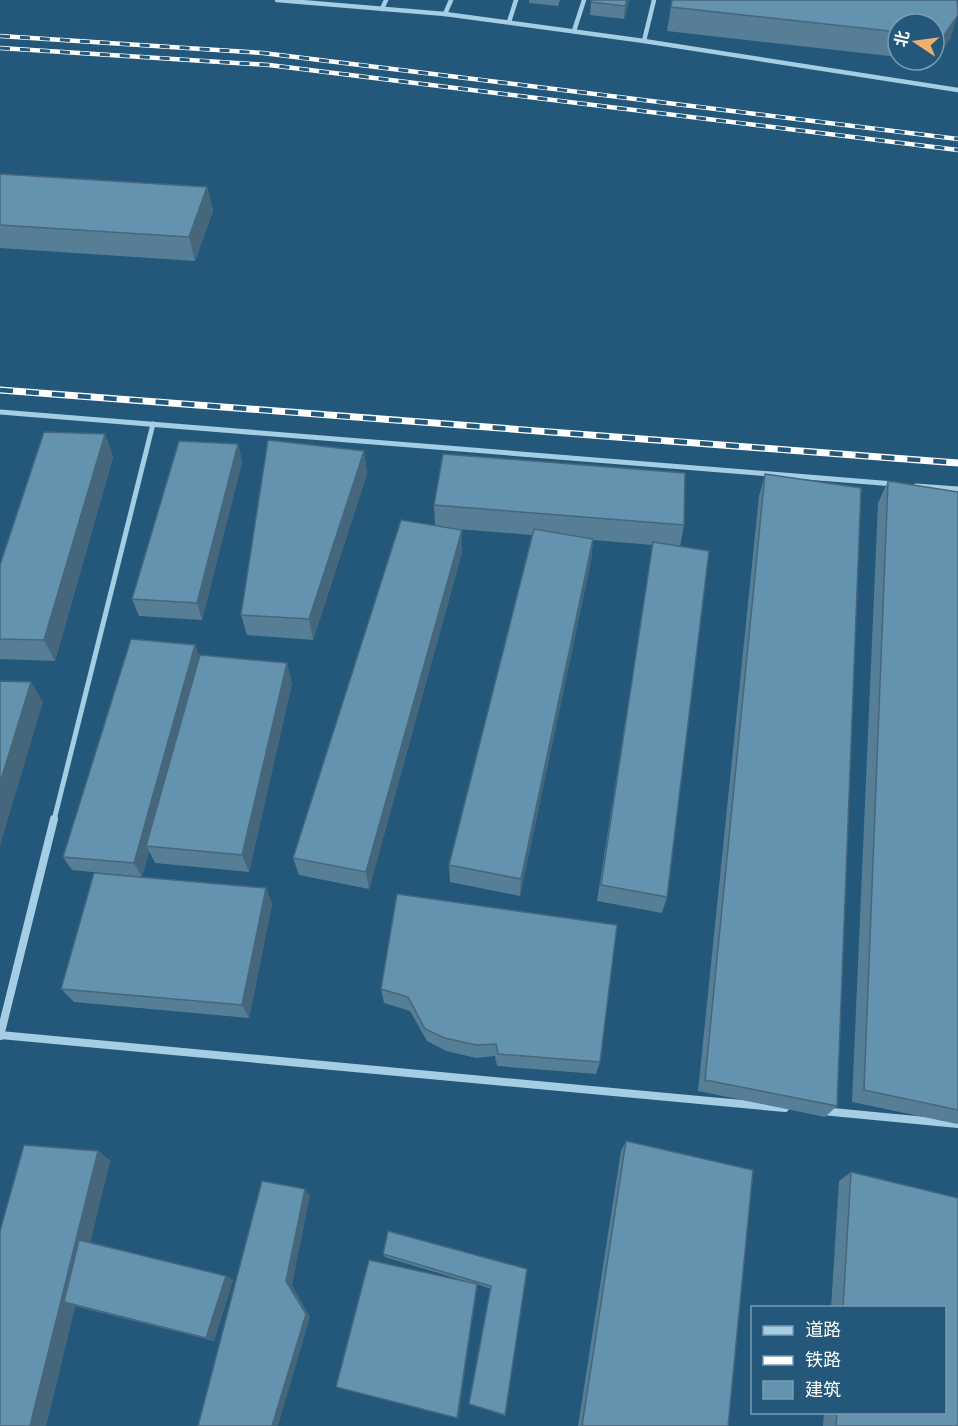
<svg xmlns="http://www.w3.org/2000/svg" width="958" height="1426" viewBox="0 0 958 1426" font-family="Poppins,'Noto Sans SC',sans-serif">
<style>
.lines{fill:none;stroke-linecap:round;stroke-linejoin:round}
.street-far2{stroke:#a5cde4;stroke-width:4.5}
.street-far1{stroke:#a5cde4;stroke-width:5}
.street{stroke:#a5cde4;stroke-width:8}
.rail-far1-casing{stroke:#fff;stroke-width:4.5}
.rail-casing{stroke:#fff;stroke-width:7}
.rail-far1{stroke:#23587a;stroke-width:3;stroke-dasharray:10;stroke-linecap:butt}
.rail{stroke:#23587a;stroke-width:4.5;stroke-dasharray:13;stroke-linecap:butt}
.wall{fill:#567e97}
.shaded-wall{fill:#46677b}
.building{fill:#6493b0;stroke:#46677b;stroke-width:1.5}
</style>
<rect width="100%" height="100%" fill="#23587a"/>
<g class="lines">
<g class="street-far2">
<polyline points="277,0 445,14 644,41 958,90"/>
<polyline points="382,9 386,0"/>
<polyline points="445,14 451,0"/>
<polyline points="509,22 516,0"/>
<polyline points="574,31 584,0"/>
<polyline points="644,41 654,0"/>
</g>
<g class="street-far1">
<polyline points="0,412 894,484"/>
<polyline points="916,486 958,489"/>
<polyline points="54,820 153,424"/>
</g>
<g class="street">
<polyline points="0,1035 785,1108"/>
<polyline points="0,1036 54,819"/>
<polyline points="822,1111 958,1124"/>
</g>
<defs>
<g id="rail-far1">
<polyline points="0,36 263,53 958,139"/>
<polyline points="0,48 269,65 958,150"/>
</g>
<polyline id="rail" points="0,390 958,463"/>
</defs>
<use href="#rail-far1" class="rail-far1-casing"/>
<use href="#rail" class="rail-casing"/>
<use href="#rail-far1" class="rail-far1"/>
<use href="#rail" class="rail"/>
</g>
<g class="wall">
<polygon points="529,0 560,0 558,6 529,3"/>
<polygon points="629,0 624,19 590,15 591,2"/>
<polygon points="957,0 950,39 935,61 927,60 934,60 934,24 898,24 898,57 667,31 671,7"/>
<polygon points="0,174 207,187 213,211 195,261 0,248"/>
<polygon points="105,434 113,457 55,661 0,659 0,565"/>
<polygon points="238,444 242,462 202,620 139,616 132,599"/>
<polygon points="364,451 367,474 313,640 247,635 241,615"/>
<polygon points="765,474 837,1106 825,1117 698,1091 759,496"/>
<polygon points="888,481 958,492 958,1123 957,1124 852,1102 878,503"/>
<polygon points="434,505 684,525 680,547 667,897 662,913 597,901 653,545 593,540 591,561 520,896 450,882 449,865 532,535 458,529 462,530 462,552 369,889 299,875 293,858 435,526"/>
<polygon points="195,645 199,656 292,683 249,872 155,863 149,851 142,877 72,870 63,857"/>
<polygon points="266,888 272,904 249,1018 74,1002 61,989"/>
<polygon points="397,894 600,1062 596,1074 497,1066 495,1056 476,1058 446,1051 427,1041 410,1011 384,1003 381,989"/>
<polygon points="626,1141 728,1426 578,1426 621,1151"/>
<polygon points="98,1151 110,1161 90,1242 226,1276 233,1280 214,1341 75,1306 46,1426 0,1426"/>
<polygon points="851,1172 958,1198 958,1426 823,1426 824,1413 945,1413 945,1308 831,1308 839,1181"/>
<polygon points="383,1254 527,1269 505,1416 469,1404 491,1289 477,1284 458,1418 336,1387 475,1284 385,1257"/>
</g>
<g class="shaded-wall">
<polygon points="627,0 629,0 624,19 625,6"/>
<polygon points="958,15 950,39 935,61 943,37"/>
<polygon points="207,187 213,211 195,261 189,237"/>
<polygon points="105,434 113,457 55,661 44,640"/>
<polygon points="238,444 242,462 202,620 197,603"/>
<polygon points="364,451 367,474 313,640 309,619"/>
<polygon points="462,530 462,552 369,889 366,872"/>
<polygon points="593,539 591,561 520,896 521,879"/>
<polygon points="195,645 201,661 146,846 149,851 142,877 134,863"/>
<polygon points="287,663 292,683 249,872 242,855"/>
<polygon points="31,682 43,702 0,846 0,783"/>
<polygon points="266,888 272,904 249,1018 242,1005"/>
<polygon points="98,1151 110,1161 75,1305 64,1302 75,1306 46,1426 30,1426"/>
<polygon points="305,1189 310,1196 292,1285 310,1317 278,1426 272,1426 286,1281"/>
<polygon points="226,1276 233,1280 214,1341 206,1338"/>
<polygon points="477,1284 477,1289 458,1418 457,1418"/>
</g>
<g class="building">
<polygon points="591,0 627,0 625,6 591,2"/>
<polygon points="672,0 957,0 958,15 943,37 934,36 934,24 898,24 898,32 671,7"/>
<polygon points="0,174 207,187 189,237 0,225"/>
<polygon points="44,432 105,434 44,640 0,639 0,565"/>
<polygon points="268,440 364,451 309,619 241,615"/>
<polygon points="179,441 238,444 197,603 132,599"/>
<polygon points="443,454 685,473 684,525 434,505"/>
<polygon points="765,474 861,488 837,1106 705,1080"/>
<polygon points="888,481 958,492 958,1110 864,1090"/>
<polygon points="401,520 462,530 366,872 293,858"/>
<polygon points="534,529 593,539 521,879 449,865"/>
<polygon points="653,542 709,551 667,897 601,885"/>
<polygon points="131,639 195,645 134,863 63,857"/>
<polygon points="200,655 287,663 242,855 146,846"/>
<polygon points="0,681 31,682 0,783"/>
<polygon points="94,873 266,888 242,1005 61,989"/>
<polygon points="397,894 617,925 600,1062 498,1054 496,1044 476,1045 445,1038 425,1029 408,997 381,989"/>
<polygon points="626,1141 753,1170 728,1426 582,1426"/>
<polygon points="24,1145 98,1151 30,1426 0,1426 0,1231"/>
<polygon points="851,1172 958,1198 958,1426 836,1426 837,1413 945,1413 945,1308 843,1308"/>
<polygon points="262,1181 305,1189 286,1281 306,1314 272,1426 198,1426"/>
<polygon points="388,1231 527,1269 505,1415 469,1404 491,1286 383,1254"/>
<polygon points="79,1240 226,1276 206,1338 64,1302"/>
<polygon points="369,1260 477,1284 457,1418 336,1387"/>
</g>
<rect x="751" y="1306" width="195" height="108" fill="#23587a" stroke="#7b9baf" stroke-width="1.5"/>
<rect x="763" y="1326" width="30" height="9" fill="#a5cde4" stroke="#7b9baf" stroke-width="1.5"/>
<text x="805" y="1336" font-size="18" fill="#ffffff">道路</text>
<rect x="763" y="1356" width="30" height="9" fill="#ffffff" stroke="#7b9baf" stroke-width="1.5"/>
<text x="805" y="1366" font-size="18" fill="#ffffff">铁路</text>
<rect x="763" y="1381" width="30" height="18" fill="#6493b0" stroke="#7b9baf" stroke-width="1.5"/>
<text x="805" y="1396" font-size="18" fill="#ffffff">建筑</text>
<g transform="translate(916 42) rotate(283)"><circle r="28" fill="#23587a" stroke="#7b9baf" stroke-width="1.5"/>
<path d="M0-4.5L10 22L0 15L-10 22Z" fill="#efb169"/>
<text y="-9" font-size="16" font-weight="bold" text-anchor="middle" fill="#ffffff">北</text>
</g>
</svg>
